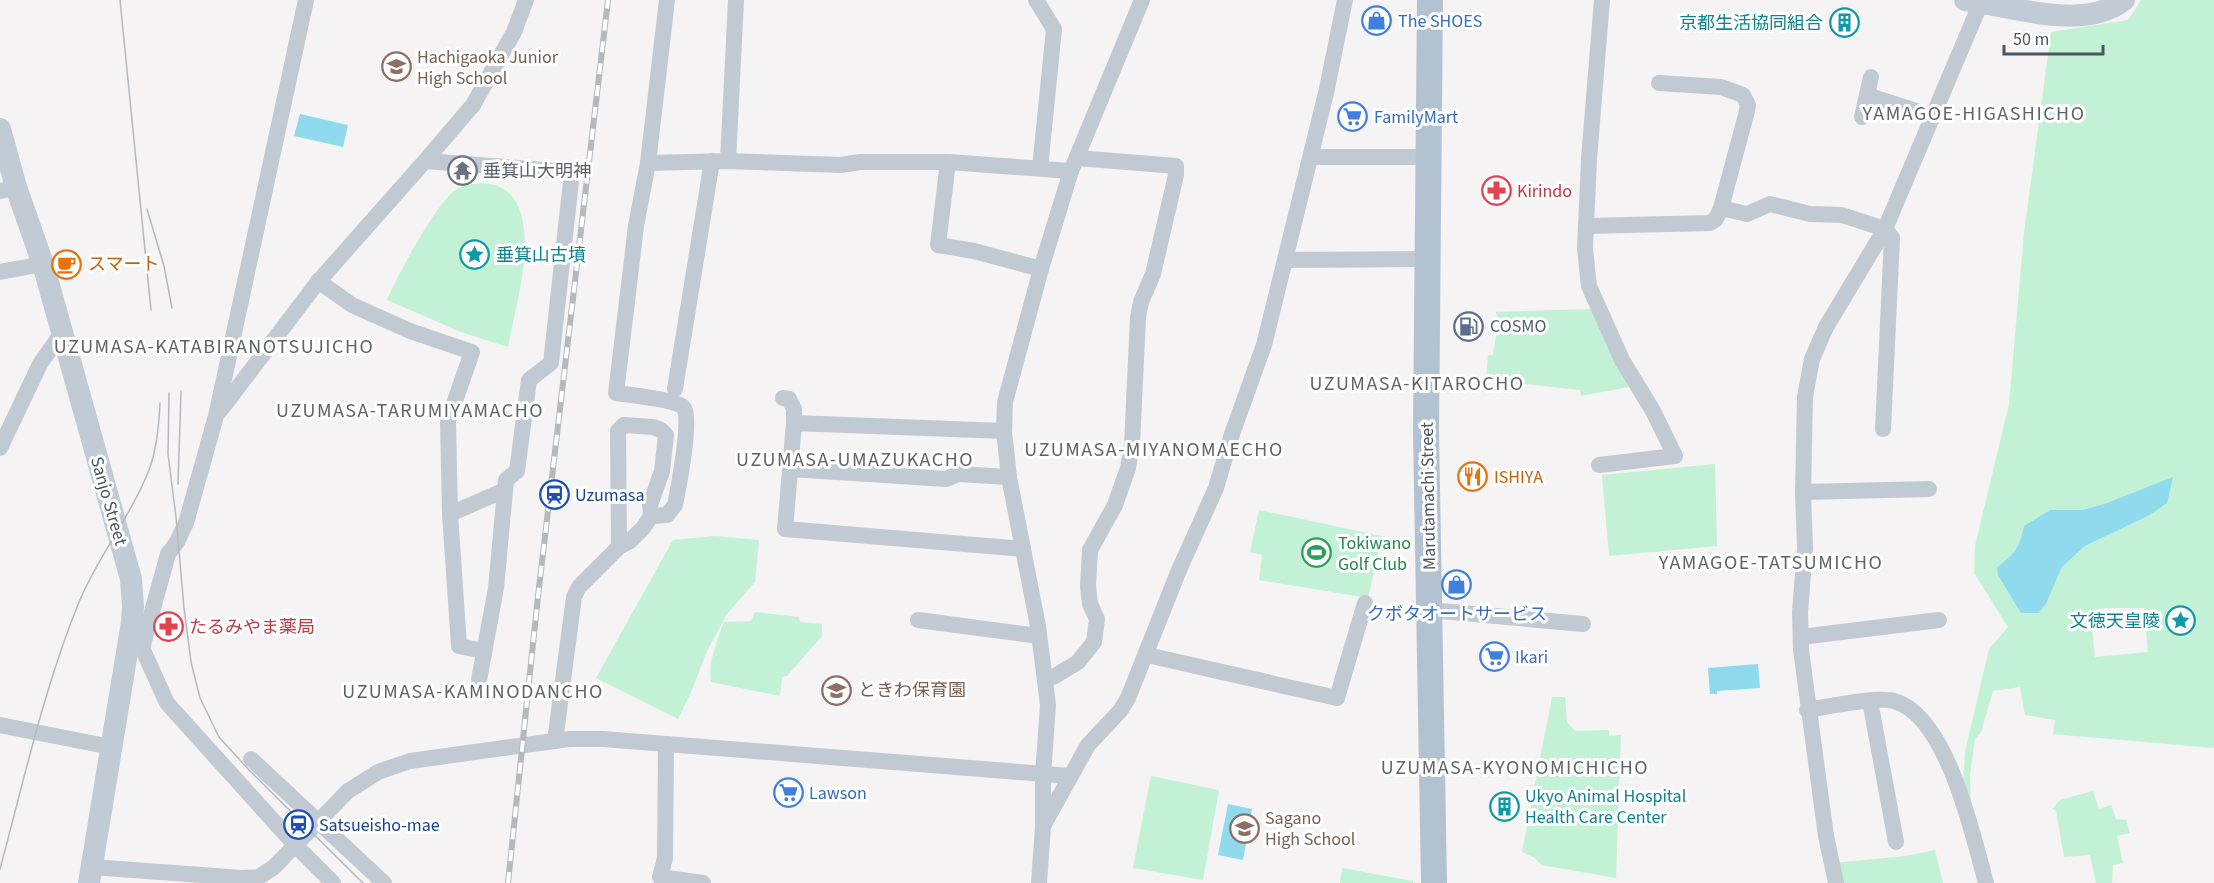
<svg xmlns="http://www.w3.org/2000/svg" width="2214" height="883" viewBox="0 0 2214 883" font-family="'Source Sans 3','Noto Sans JP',sans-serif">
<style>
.green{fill:#c3f1d5;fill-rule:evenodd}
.water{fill:#90daee}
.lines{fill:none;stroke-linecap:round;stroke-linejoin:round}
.street{stroke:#c1cad2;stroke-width:16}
.secondary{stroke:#c1cbd6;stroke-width:22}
.primary{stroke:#b3c2d1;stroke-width:26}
.tram{stroke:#b5b8bd;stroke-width:1.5}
.rail-casing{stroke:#b5b8bd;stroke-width:6}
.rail{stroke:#fff;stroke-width:4;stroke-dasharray:11;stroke-linecap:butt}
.labels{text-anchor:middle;stroke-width:6;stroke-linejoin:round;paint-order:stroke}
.shop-label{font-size:18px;fill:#366cbe;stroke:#fff;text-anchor:start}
.culture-label{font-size:18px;fill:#0d838f;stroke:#fff;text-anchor:end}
.education-label{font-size:18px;fill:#785e54;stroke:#fff;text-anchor:start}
.worship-label{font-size:18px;fill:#5b616d;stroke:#fff;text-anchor:start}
.health-label{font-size:18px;fill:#be3a42;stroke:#fff;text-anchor:start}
.food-label{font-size:18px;fill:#c56008;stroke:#fff;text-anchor:start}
.service-label{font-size:18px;fill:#4e5e75;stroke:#fff;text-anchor:start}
.transit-label{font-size:18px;fill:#164399;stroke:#fff;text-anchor:start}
.street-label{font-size:18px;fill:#4a5661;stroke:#fff}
.leisure-label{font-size:18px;fill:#27864d;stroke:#fff;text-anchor:start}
.neighbourhood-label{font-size:20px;letter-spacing:1.5px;fill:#5f6368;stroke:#fff}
</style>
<rect width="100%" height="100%" fill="#f5f3f3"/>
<g class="green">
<path d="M2141 0H2214V748L2053 734 2055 720 2025 715 2020 687 1993 691 1981 732 1975 739 1970 774 1971 806 1963 784 1965 752 1989 649 2008 627 1974 573 1975 546 2009 404 2024 233 2051 32 2128 20ZM2172 478 2148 516 2085 546 2062 567 2046 604 2039 613 1998 567C2015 554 2019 548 2024 526L2050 510H2082L2107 503ZM2104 608H2144L2148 652 2095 657 2092 627Z"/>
<path d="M482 183C489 184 498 185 504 189 544 216 515 307 508 347L461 332 387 300C397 276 436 204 455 190 463 185 473 184 482 183Z"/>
<polygon points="1591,309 1629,387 1581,396 1580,390 1486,380 1488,355 1493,355 1498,323 1496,312"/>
<polygon points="1715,464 1717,546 1609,556 1602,475"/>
<polygon points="1259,510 1382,536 1368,598 1259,580 1262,555 1250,552"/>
<polygon points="715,536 759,540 755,582 727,614 707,651 691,692 678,719 596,678 673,540"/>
<path d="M755 612 799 617 800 622 822 624V636L787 676 782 677 780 696 711 682C707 665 718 638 724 622L751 621Z"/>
<polygon points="1552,697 1565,697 1567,722 1575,731 1609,730 1609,736 1621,735 1616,878 1541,865 1535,858 1522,852"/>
<polygon points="1151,776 1219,790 1203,880 1133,868"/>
<polygon points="2093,791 2099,809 2111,805 2116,819 2126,820 2130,833 2117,836 2123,863 2113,865 2112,883 2096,883 2090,855 2064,857 2056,811 2052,809 2060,800"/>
<polygon points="1935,850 1943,883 1839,883 1834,863 1905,856"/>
<polygon points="1342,868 1413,881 1413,883 1340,883"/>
</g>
<g class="water">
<polygon points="300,114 348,125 343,147 294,136"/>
<path d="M2173 477 2167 503 2148 516 2085 546 2062 567 2046 604 2039 613H2021L1998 575 1997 567C2015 554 2019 548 2024 526L2050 510H2082L2107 503Z"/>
<polygon points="1758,664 1760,688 1717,691 1717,694 1710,694 1708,668"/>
<polygon points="1228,804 1252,809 1243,860 1218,855"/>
</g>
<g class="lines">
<g class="street">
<polyline points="1036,0 1054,29 1040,168"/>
<polyline points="1867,95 1932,116"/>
<polyline points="1862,117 1871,77"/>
<polyline points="1311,157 1428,157"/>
<polyline points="425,161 572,172 551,363 529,380 517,471 506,480 496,588 479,680"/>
<polyline points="728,161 736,0"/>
<polyline points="948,162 938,245 974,251 1041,269"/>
<polyline points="648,163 728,161 841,165 860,162 948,162 1071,171"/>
<polyline points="0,191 16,187"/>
<polyline points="1721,208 1747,214 1770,204 1810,214 1842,215 1885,229 1892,238 1883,429"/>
<polyline points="1586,226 1710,223 1716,219 1721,208 1746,115 1748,105 1743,95 1721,87 1659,83"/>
<polyline points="1286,260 1429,259"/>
<polyline points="0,272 43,264"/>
<polyline points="318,281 352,305 410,331 472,352 448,421 450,514 459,646 484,651"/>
<polyline points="675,389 712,161"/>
<polyline points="783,398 789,399 794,409 794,423"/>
<polyline points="220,411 317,283 425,161 473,105 514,32 526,0"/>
<polyline points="1004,431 794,423 785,529 1023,549"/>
<polyline points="0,448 40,364 61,334"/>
<polyline points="1599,465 1675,456 1653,411 1622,360 1589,286 1585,249 1586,226 1589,159 1602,0"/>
<polyline points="790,469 946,479 958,474 1009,477"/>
<polyline points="1803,492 1929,489"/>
<polyline points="450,514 505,490"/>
<path d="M651 516 667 515 675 505C678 490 692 418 684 408 677 399 628 395 616 393L636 226 648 163 667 0"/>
<polyline points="1430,610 1583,624"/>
<polyline points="918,620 1039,636"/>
<polyline points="1801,637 1939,620"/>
<polyline points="135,643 142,648 167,703 296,846 333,883"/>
<polyline points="142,648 168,554 177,542 186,523 216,416 306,0"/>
<polyline points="1147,655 1337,698 1365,603"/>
<polyline points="1045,679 1055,676 1078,662 1094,642 1097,619 1090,604 1088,586 1090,550 1115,505 1128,468 1132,445 1138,317 1141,302 1153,274 1176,175 1176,166 1077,158"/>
<polyline points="1870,701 1896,842"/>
<path d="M1807 710C1828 707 1876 696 1894 701 1947 715 1973 836 1986 883"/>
<polyline points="0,725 111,747"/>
<polyline points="555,741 574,597 579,587 619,547 630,541 643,528 651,516 650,505 662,471 666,435 661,430 653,427 624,425 618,431 619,547"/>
<polyline points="666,744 665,858 660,877 703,883"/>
<polyline points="251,759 384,883"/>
<polyline points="1043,824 1043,775 1048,705 1038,626 1009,477 1004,431 1005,402 1041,269 1071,171 1142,0"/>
<polyline points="92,867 242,878 259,877 274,867 348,791 378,772 410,761 569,739 603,739 1070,776"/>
<polyline points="1039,883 1043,826 1088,745 1120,711 1128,698 1179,570 1216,488 1232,434 1264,345 1326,93 1345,0"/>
<polyline points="1836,883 1826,836 1801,650 1800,612 1805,548 1803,492 1805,397 1812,359 1826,327 1885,229 1982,0"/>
</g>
<g class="secondary">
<path d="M1965 0C2011 6 2084 32 2124 0"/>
<polyline points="0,129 16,187 43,264 131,579 133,607 132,622 89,883"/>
</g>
<polyline class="primary" points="1430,0 1426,432 1434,883"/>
<g class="tram">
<polyline points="120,0 151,310"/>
<polyline points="147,209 164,266 172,308"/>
<polyline points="169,393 168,454 176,517 184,608 191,662 200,698 219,737 249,770 363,883"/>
<polyline points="178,484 181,391"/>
<path d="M0 869C24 780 44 688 79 602 98 556 131 516 149 470 157 449 159 425 160 403"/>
</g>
<defs>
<polyline id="rail" points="508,883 538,596 608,0"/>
</defs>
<use href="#rail" class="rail-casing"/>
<use href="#rail" class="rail"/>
</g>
<defs>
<symbol id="shop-ring" viewBox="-11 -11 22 22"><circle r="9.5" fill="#fff" stroke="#3f7fe0" stroke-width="1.5"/><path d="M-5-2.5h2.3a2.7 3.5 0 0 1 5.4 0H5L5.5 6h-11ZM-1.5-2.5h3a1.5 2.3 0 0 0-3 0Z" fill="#3f7fe0"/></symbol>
<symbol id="building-ring" viewBox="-11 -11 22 22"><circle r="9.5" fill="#fff" stroke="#0f9aa8" stroke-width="1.5"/><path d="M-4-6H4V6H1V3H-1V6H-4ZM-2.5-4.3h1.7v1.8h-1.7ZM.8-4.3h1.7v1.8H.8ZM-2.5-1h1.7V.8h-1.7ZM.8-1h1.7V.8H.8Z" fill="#0f9aa8"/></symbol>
<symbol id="school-ring" viewBox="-11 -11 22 22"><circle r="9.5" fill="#fff" stroke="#8d6e63" stroke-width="1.5"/><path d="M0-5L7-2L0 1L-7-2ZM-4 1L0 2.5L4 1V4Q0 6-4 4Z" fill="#8d6e63"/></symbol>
<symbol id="supermarket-ring" viewBox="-11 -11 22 22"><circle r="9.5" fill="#fff" stroke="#3f7fe0" stroke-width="1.5"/><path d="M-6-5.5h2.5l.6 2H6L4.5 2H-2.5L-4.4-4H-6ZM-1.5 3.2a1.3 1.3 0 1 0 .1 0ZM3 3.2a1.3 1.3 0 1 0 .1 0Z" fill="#3f7fe0"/></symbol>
<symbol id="temple-ring" viewBox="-11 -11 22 22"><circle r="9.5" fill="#fff" stroke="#6b7280" stroke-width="1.5"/><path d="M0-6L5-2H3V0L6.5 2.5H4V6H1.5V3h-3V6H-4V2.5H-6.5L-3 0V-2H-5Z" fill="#6b7280"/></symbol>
<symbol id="pharmacy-ring" viewBox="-11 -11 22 22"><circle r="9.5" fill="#fff" stroke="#e0444e" stroke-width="1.5"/><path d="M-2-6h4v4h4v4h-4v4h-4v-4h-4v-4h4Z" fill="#e0444e"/></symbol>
<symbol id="sight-ring" viewBox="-11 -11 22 22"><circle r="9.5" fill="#fff" stroke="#0f9aa8" stroke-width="1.5"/><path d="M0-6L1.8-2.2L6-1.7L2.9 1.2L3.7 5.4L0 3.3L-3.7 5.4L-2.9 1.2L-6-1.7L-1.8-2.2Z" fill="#0f9aa8"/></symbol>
<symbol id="cafe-ring" viewBox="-11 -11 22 22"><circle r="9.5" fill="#fff" stroke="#e8710a" stroke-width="1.5"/><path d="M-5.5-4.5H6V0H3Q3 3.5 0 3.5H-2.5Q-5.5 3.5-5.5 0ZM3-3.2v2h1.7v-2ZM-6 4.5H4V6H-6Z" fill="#e8710a"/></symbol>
<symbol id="fuel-ring" viewBox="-11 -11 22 22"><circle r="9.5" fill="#fff" stroke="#5c6f8a" stroke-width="1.5"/><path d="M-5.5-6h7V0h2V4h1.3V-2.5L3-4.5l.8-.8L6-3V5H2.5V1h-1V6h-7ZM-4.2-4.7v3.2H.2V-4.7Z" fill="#5c6f8a"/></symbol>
<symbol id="restaurant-ring" viewBox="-11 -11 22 22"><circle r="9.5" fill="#fff" stroke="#e8710a" stroke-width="1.5"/><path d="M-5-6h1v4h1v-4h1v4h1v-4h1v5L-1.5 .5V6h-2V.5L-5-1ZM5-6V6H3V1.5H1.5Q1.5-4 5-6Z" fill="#e8710a"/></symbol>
<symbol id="station-ring" viewBox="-11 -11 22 22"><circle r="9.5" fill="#fff" stroke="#1a4fb4" stroke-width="1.5"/><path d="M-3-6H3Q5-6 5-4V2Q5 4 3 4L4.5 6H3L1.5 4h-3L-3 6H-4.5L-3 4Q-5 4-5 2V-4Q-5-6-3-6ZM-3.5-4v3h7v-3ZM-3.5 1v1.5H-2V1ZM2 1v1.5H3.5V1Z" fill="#1a4fb4"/></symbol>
<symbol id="stadium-ring" viewBox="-11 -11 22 22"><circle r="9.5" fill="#fff" stroke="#2e9e5b" stroke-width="1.5"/><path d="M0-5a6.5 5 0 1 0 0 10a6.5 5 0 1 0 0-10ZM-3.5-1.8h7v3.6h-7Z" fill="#2e9e5b"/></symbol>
</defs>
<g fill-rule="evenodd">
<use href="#shop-ring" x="1360" y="4" width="33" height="33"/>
<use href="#building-ring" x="1828" y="6" width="33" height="33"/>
<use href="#school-ring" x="380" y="50" width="33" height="33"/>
<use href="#supermarket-ring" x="1336" y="100" width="33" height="33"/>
<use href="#temple-ring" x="446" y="154" width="33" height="33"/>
<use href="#pharmacy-ring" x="1480" y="174" width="33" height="33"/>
<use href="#sight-ring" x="458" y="238" width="33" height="33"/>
<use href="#cafe-ring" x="50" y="248" width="33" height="33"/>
<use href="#fuel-ring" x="1452" y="310" width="33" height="33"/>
<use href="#restaurant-ring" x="1456" y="460" width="33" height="33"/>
<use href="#station-ring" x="538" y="478" width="33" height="33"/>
<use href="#stadium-ring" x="1300" y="536" width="33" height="33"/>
<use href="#shop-ring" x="1440" y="568" width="33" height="33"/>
<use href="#sight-ring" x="2164" y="604" width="33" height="33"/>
<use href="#pharmacy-ring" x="152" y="610" width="33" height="33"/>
<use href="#supermarket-ring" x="1478" y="640" width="33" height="33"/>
<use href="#school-ring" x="820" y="674" width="33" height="33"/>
<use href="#supermarket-ring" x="772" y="776" width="33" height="33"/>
<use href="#building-ring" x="1488" y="790" width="33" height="33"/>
<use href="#station-ring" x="282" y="808" width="33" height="33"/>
<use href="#school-ring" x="1228" y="812" width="33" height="33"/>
</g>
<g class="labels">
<g class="shop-label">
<text x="1398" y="27">The SHOES</text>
<text x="1374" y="123">FamilyMart</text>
<text x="1457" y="620" text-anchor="middle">クボタオートサービス</text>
<text x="1515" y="663">Ikari</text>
<text x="809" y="799">Lawson</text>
</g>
<g class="culture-label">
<text x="1823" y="29">京都生活協同組合</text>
<text x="496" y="261" text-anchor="start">垂箕山古墳</text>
<text x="2160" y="627">文徳天皇陵</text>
<text x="1525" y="802" text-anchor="start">Ukyo Animal Hospital<tspan x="1525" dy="21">Health Care Center</tspan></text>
</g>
<g class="education-label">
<text x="417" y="63">Hachigaoka Junior<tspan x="417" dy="21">High School</tspan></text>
<text x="858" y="696">ときわ保育園</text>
<text x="1265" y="824">Sagano<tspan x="1265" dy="21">High School</tspan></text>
</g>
<g class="worship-label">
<text x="483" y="177">垂箕山大明神</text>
</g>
<g class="health-label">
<text x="1517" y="197">Kirindo</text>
<text x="189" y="633">たるみやま薬局</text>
</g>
<g class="food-label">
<text x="88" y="270">スマート</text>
<text x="1494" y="483">ISHIYA</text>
</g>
<g class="service-label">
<text x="1490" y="332">COSMO</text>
</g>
<g class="transit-label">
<text x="575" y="501">Uzumasa</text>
<text x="319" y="831">Satsueisho-mae</text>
</g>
<g class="street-label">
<text transform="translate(1428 496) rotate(-91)" y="6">Marutamachi Street</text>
<text transform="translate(109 501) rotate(74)" y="6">Sanjo Street</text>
</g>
<g class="leisure-label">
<text x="1338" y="549">Tokiwano<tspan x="1338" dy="21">Golf Club</tspan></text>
</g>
<g class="neighbourhood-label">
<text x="1974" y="120">YAMAGOE-HIGASHICHO</text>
<text x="214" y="353">UZUMASA-KATABIRANOTSUJICHO</text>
<text x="1417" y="390">UZUMASA-KITAROCHO</text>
<text x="410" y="417">UZUMASA-TARUMIYAMACHO</text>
<text x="1154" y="456">UZUMASA-MIYANOMAECHO</text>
<text x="855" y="466">UZUMASA-UMAZUKACHO</text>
<text x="1771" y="569">YAMAGOE-TATSUMICHO</text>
<text x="473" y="698">UZUMASA-KAMINODANCHO</text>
<text x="1515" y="774">UZUMASA-KYONOMICHICHO</text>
</g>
</g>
<path d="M2004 45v9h99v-9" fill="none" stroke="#4a5661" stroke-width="3"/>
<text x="2013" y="45" font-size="18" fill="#4a5661" stroke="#ffffff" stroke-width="4.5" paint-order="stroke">50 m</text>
</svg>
